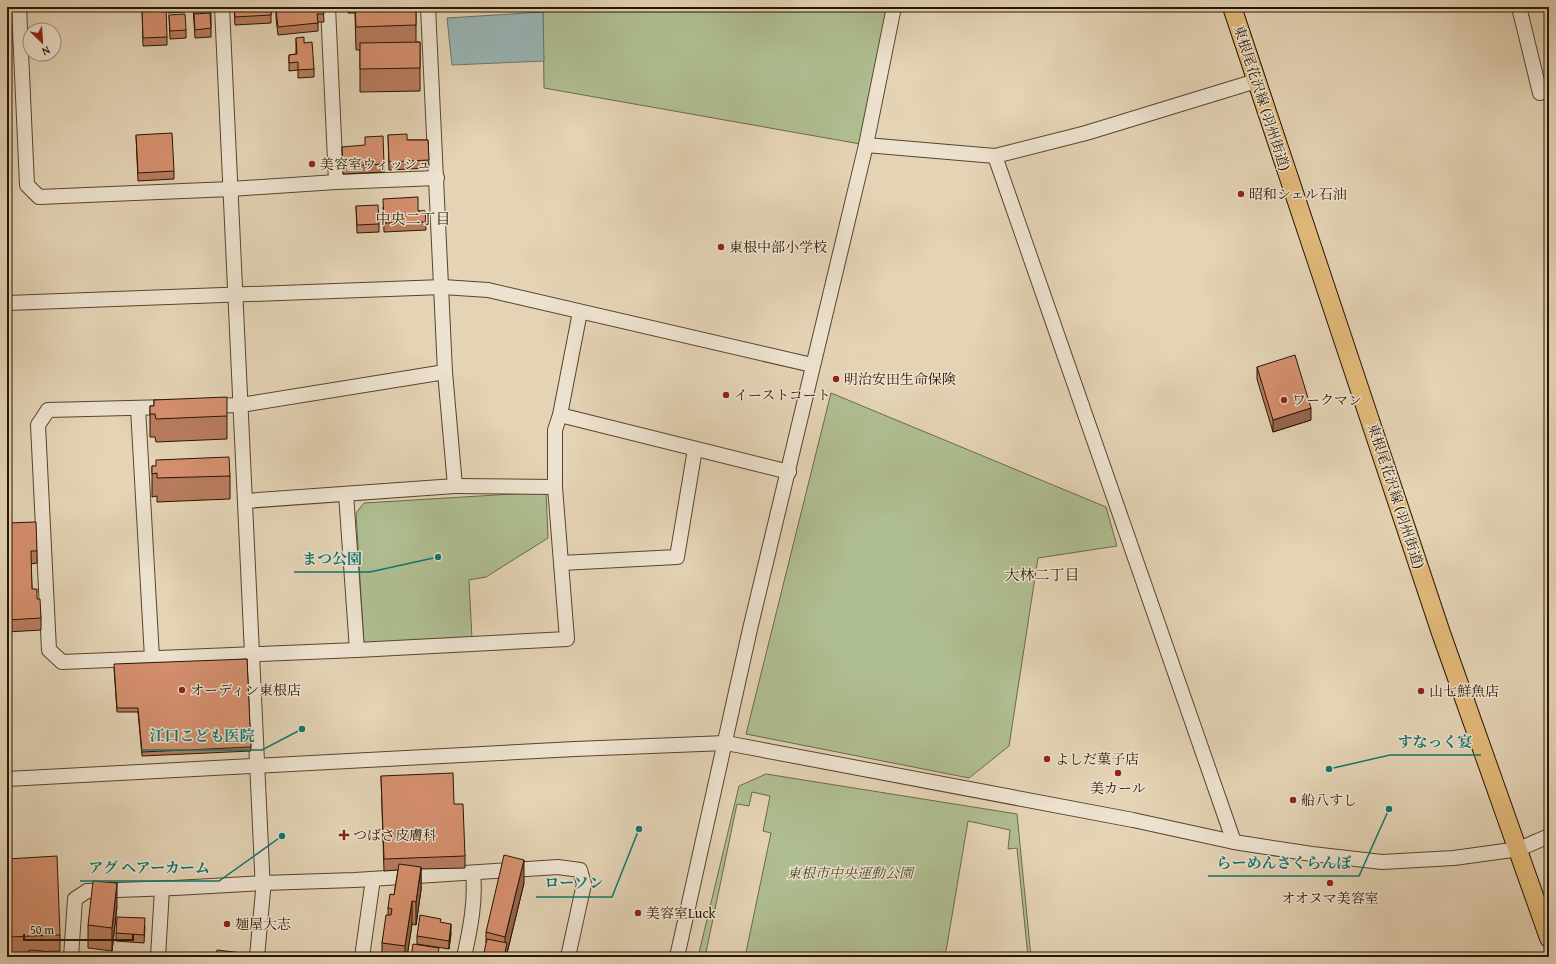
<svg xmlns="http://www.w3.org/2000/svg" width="1556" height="964" viewBox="0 0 1556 964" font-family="'Gentium Book Plus','Noto Serif JP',serif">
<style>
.green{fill:#afbe91;stroke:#6b6a48}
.water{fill:#99b6b7;stroke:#6b766e}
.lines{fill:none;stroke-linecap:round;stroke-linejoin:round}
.minor-casing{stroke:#56452d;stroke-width:16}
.major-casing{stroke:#271600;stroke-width:20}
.minor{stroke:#ede2cf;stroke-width:14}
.major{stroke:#e2ba7a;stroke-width:18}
.wall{fill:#b87c5f;stroke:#271600}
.shaded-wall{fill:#96654e;stroke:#271600}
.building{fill:#d6906f;stroke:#271600}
.poi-dot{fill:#8f2418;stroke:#ede2cf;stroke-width:1.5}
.labels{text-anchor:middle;stroke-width:3;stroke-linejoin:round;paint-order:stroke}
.street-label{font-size:14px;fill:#271600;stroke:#ede2cf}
.poi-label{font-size:14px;fill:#271600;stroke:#ede2cf;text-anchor:start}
.park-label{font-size:14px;font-style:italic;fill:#50482c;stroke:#ede2cf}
.neighbourhood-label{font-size:15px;fill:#271600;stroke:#ede2cf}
.leader{fill:none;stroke:#0f766e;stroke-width:1.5}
.callout-dot{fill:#0f766e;stroke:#ede2cf;stroke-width:1.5}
.callout-label{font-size:15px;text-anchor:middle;font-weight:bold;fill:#0f766e;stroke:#ede2cf;stroke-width:3;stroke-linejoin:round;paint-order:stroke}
</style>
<rect width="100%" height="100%" fill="#e4d3b5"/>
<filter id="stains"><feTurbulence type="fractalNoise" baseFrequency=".005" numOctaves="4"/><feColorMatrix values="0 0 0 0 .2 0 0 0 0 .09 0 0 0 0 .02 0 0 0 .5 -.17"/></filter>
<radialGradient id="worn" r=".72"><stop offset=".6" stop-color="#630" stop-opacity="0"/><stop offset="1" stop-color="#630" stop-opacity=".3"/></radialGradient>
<g class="green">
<polygon points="537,7 894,7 866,145 544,88 543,12"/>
<polygon points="831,393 1106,507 1117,546 1038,558 1009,746 969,778 746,734"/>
<polygon points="546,492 548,538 486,577 469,580 472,639 364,645 356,513 364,503"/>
<polygon points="766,774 1017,814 1031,957 1028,957 1017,848 1008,849 1010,830 968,821 945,957 745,957 771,833 763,831 770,796 752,792 749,806 737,804 705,957 698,957 739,786"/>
</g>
<polygon class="water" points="543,12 544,61 452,65 447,18"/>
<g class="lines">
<defs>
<g id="minor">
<polyline points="19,7 27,185 39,197 231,189 336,182"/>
<polyline points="222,7 263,891 257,957"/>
<polyline points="328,7 336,182 437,178"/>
<polyline points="1519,7 1540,93 1549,91"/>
<polyline points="866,145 995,156 1086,133 1256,81"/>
<polyline points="995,156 1234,842"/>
<polyline points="7,303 443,287 488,290 812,365"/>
<polyline points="580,312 560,415 789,472"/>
<polyline points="208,406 241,405 445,372 428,7"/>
<polyline points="169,407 48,410 38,425 49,650 62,662 357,650"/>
<polyline points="138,408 152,658"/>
<polyline points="555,487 555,430 560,415"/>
<polyline points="346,494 357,650 567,639 555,487 455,486"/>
<polyline points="245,501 455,486 445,372"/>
<polyline points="561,563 677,557 695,449"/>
<polyline points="7,779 575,749 726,743 1133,820 1234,842 1312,854 1382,862 1454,858 1519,849 1549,836"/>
<polyline points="71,957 75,899 87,891 175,888 263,883 355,880 558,867 580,870 584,884 568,957"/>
<polyline points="158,957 162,889"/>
<polyline points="362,957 373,879"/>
<path d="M464 957C470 930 476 901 473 873"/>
<polyline points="677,957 750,629 866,145 894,7"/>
</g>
<polyline id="major" points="1232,7 1441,633 1549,938"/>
</defs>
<use href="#minor" class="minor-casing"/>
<use href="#major" class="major-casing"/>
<use href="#minor" class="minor"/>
<use href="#major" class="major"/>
</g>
<g class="wall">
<rect x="7" y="7" width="2" height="14"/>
<polygon points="142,7 167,37 167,45 143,46"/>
<polygon points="168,7 185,7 185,12 168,13"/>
<polygon points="193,7 211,7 211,37 195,38"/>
<polygon points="234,7 271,7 271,23 235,25"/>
<polygon points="289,7 323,7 324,22 318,22 318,31 278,35 276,18 276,10 289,9"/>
<polygon points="348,7 416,7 416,42 420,42 420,91 360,92 360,50 356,50 355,13 348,13"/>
<polygon points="169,15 186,30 186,38 170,39"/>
<polygon points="296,38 304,43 314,69 314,77 298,78 298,70 289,71 289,55 296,54"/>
<polygon points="136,135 174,171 174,179 138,181"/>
<polygon points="388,135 407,140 428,140 429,168 389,170"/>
<polygon points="342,147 384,164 384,172 343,174"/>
<polygon points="356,206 379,224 379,232 357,233"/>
<polygon points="383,207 418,211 425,211 426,230 384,232"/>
<polygon points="1257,367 1311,420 1273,432 1257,379"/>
<polygon points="154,400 227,416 227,439 156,442 155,437 150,437 150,406 154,406"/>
<polygon points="152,466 230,476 230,499 157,502 157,496 152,497"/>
<polygon points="7,523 37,551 37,563 31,564 32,589 37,599 41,618 41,630 7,632"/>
<polygon points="247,659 251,751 142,756 138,712 117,712 114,668"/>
<polygon points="381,776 454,804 465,856 465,868 421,869 421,890 416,925 412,924 407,957 382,957 382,943 388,915 388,908 394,895 398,870 384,871"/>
<polygon points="7,859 60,935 60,951 7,953"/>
<polygon points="524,883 507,953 507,957 486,943 486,932"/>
<polygon points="117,906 112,951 88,948 88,925"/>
<polygon points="441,923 451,933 449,949 417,944 417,936"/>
<polygon points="145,926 144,943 116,941 116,933"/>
</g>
<g class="shaded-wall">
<polygon points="1311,408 1311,420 1273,432 1273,420"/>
<polygon points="524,860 524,883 507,953 507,957 504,957 505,949 505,937"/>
<polygon points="421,867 421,890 416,925 416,902"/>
<polygon points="117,883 117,906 112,951 112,928"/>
<polygon points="412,901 412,924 407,957 405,957 405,946"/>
<polygon points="451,924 451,933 449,949 449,941"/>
</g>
<g class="building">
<polygon points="142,7 166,7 167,37 143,38"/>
<polygon points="234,7 271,7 271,15 235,17"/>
<polygon points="290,7 323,7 324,14 317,14 318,23 278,27 276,10 290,9"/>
<polygon points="355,7 416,7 416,25 356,27"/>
<polygon points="210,13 211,28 195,30 194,14"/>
<polygon points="185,14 186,30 170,31 169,15"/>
<polygon points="304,37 304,43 312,42 314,69 298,70 298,62 289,63 289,55 297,54 296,38"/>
<polygon points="420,42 420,68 360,69 360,43"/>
<polygon points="172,133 174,171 138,173 136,135"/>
<polygon points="407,134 407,140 428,140 429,160 389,162 388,135"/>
<polygon points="383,136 384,164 343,166 342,147 365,145 365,137"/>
<polygon points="418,197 418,211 425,211 426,222 384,223 383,199"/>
<polygon points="378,205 379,224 357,225 356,206"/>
<polygon points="1295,355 1311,408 1273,420 1257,367"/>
<polygon points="227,397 227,416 156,419 155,414 150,414 150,406 154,406 154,400"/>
<polygon points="229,457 230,476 157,478 157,473 152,474 152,466 156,466 156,460"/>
<polygon points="36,522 37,551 31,551 32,589 37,589 37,599 40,599 41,618 7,620 7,523"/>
<polygon points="247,659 251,747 142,752 138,708 117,708 114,664"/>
<polygon points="453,773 454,804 463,804 465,856 384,859 381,776"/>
<polygon points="504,855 524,860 505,937 486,932"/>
<polygon points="57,856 60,935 7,937 7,859"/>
<polygon points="399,864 421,867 416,902 412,901 405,946 382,943 386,915 391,915 392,909 388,908 390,894 394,895"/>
<polygon points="93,881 117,883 112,928 88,925"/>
<polygon points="420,915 441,919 440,922 451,924 449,941 417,936"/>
<polygon points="117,917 145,918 144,935 116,933"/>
<polygon points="487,939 507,943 504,957 483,957"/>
<polygon points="413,944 439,948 437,957 411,957"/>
<polygon points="29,950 44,951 44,957 28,957"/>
<polygon points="217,950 242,953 241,957 216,957"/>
<polygon points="90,956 110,957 90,957"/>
</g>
<g class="poi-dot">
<circle cx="312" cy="164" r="4"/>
<circle cx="1241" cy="194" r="4"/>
<circle cx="721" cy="247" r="4"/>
<circle cx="836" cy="379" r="4"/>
<circle cx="726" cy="395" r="4"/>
<circle cx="1284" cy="400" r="4"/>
<circle cx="182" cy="690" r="4"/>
<circle cx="1421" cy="691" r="4"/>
<circle cx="1047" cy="759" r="4"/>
<circle cx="1118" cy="773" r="4"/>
<circle cx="1293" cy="800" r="4"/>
<path d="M342 829h4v4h4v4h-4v4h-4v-4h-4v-4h4z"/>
<circle cx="1330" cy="883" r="4"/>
<circle cx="638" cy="913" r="4"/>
<circle cx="227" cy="924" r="4"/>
</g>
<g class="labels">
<g class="street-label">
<text transform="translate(1262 98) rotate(72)" y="5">東根尾花沢線 (羽州街道)</text>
<text transform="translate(1396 496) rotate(72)" y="5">東根尾花沢線 (羽州街道)</text>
</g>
<g class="poi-label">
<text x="320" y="169">美容室ウィッシュ</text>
<text x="1249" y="199">昭和シェル石油</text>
<text x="729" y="252">東根中部小学校</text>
<text x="844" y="384">明治安田生命保険</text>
<text x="734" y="400">イーストコート</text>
<text x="1292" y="405">ワークマン</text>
<text x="190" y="695">オーディン東根店</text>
<text x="1429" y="696">山七鮮魚店</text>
<text x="1055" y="764">よしだ菓子店</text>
<text x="1118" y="793" text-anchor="middle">美カール</text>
<text x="1301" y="805">船八すし</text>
<text x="353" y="840">つばさ皮膚科</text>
<text x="1330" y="903" text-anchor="middle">オオヌマ美容室</text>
<text x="646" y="918">美容室Luck</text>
<text x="235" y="929">麺屋大志</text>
</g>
<g class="park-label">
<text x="850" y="878">東根市中央運動公園</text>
</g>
<g class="neighbourhood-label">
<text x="413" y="224">中央二丁目</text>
<text x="1042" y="580">大林二丁目</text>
</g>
</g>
<path class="leader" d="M438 557L370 572H294M302 729L262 750H141M1329 769L1390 755H1481M1389 809L1359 876H1208M282 836L219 881H80M639 829L612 897H536"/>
<g class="callout-dot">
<circle cx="438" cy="557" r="4"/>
<circle cx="302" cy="729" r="4"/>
<circle cx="1329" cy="769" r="4"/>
<circle cx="1389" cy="809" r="4"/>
<circle cx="282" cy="836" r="4"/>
<circle cx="639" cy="829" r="4"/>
</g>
<g class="callout-label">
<text x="332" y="564">まつ公園</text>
<text x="202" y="741">江口こども医院</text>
<text x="1435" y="747">すなっく宴</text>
<text x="1284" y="868">らーめんさくらんぼ</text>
<text x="149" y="873">アグ ヘアーカーム</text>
<text x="574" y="888">ローソン</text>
</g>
<rect width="1556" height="964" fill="none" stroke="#e4d3b5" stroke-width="24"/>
<rect x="8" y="8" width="1540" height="948" fill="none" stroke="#271600" stroke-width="2"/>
<rect x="12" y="12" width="1532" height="940" fill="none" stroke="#271600"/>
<g transform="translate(42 42) rotate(155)"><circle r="19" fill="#ede2cf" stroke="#9e907c"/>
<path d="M0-3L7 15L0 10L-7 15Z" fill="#8f2418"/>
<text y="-6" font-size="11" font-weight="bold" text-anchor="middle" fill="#271600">N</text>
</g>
<path d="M24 934v6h109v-6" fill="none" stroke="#271600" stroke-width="2"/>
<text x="30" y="934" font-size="12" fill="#271600" stroke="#ede2cf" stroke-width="3" paint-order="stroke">50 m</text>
<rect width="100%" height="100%" filter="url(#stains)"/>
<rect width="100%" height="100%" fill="url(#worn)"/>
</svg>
